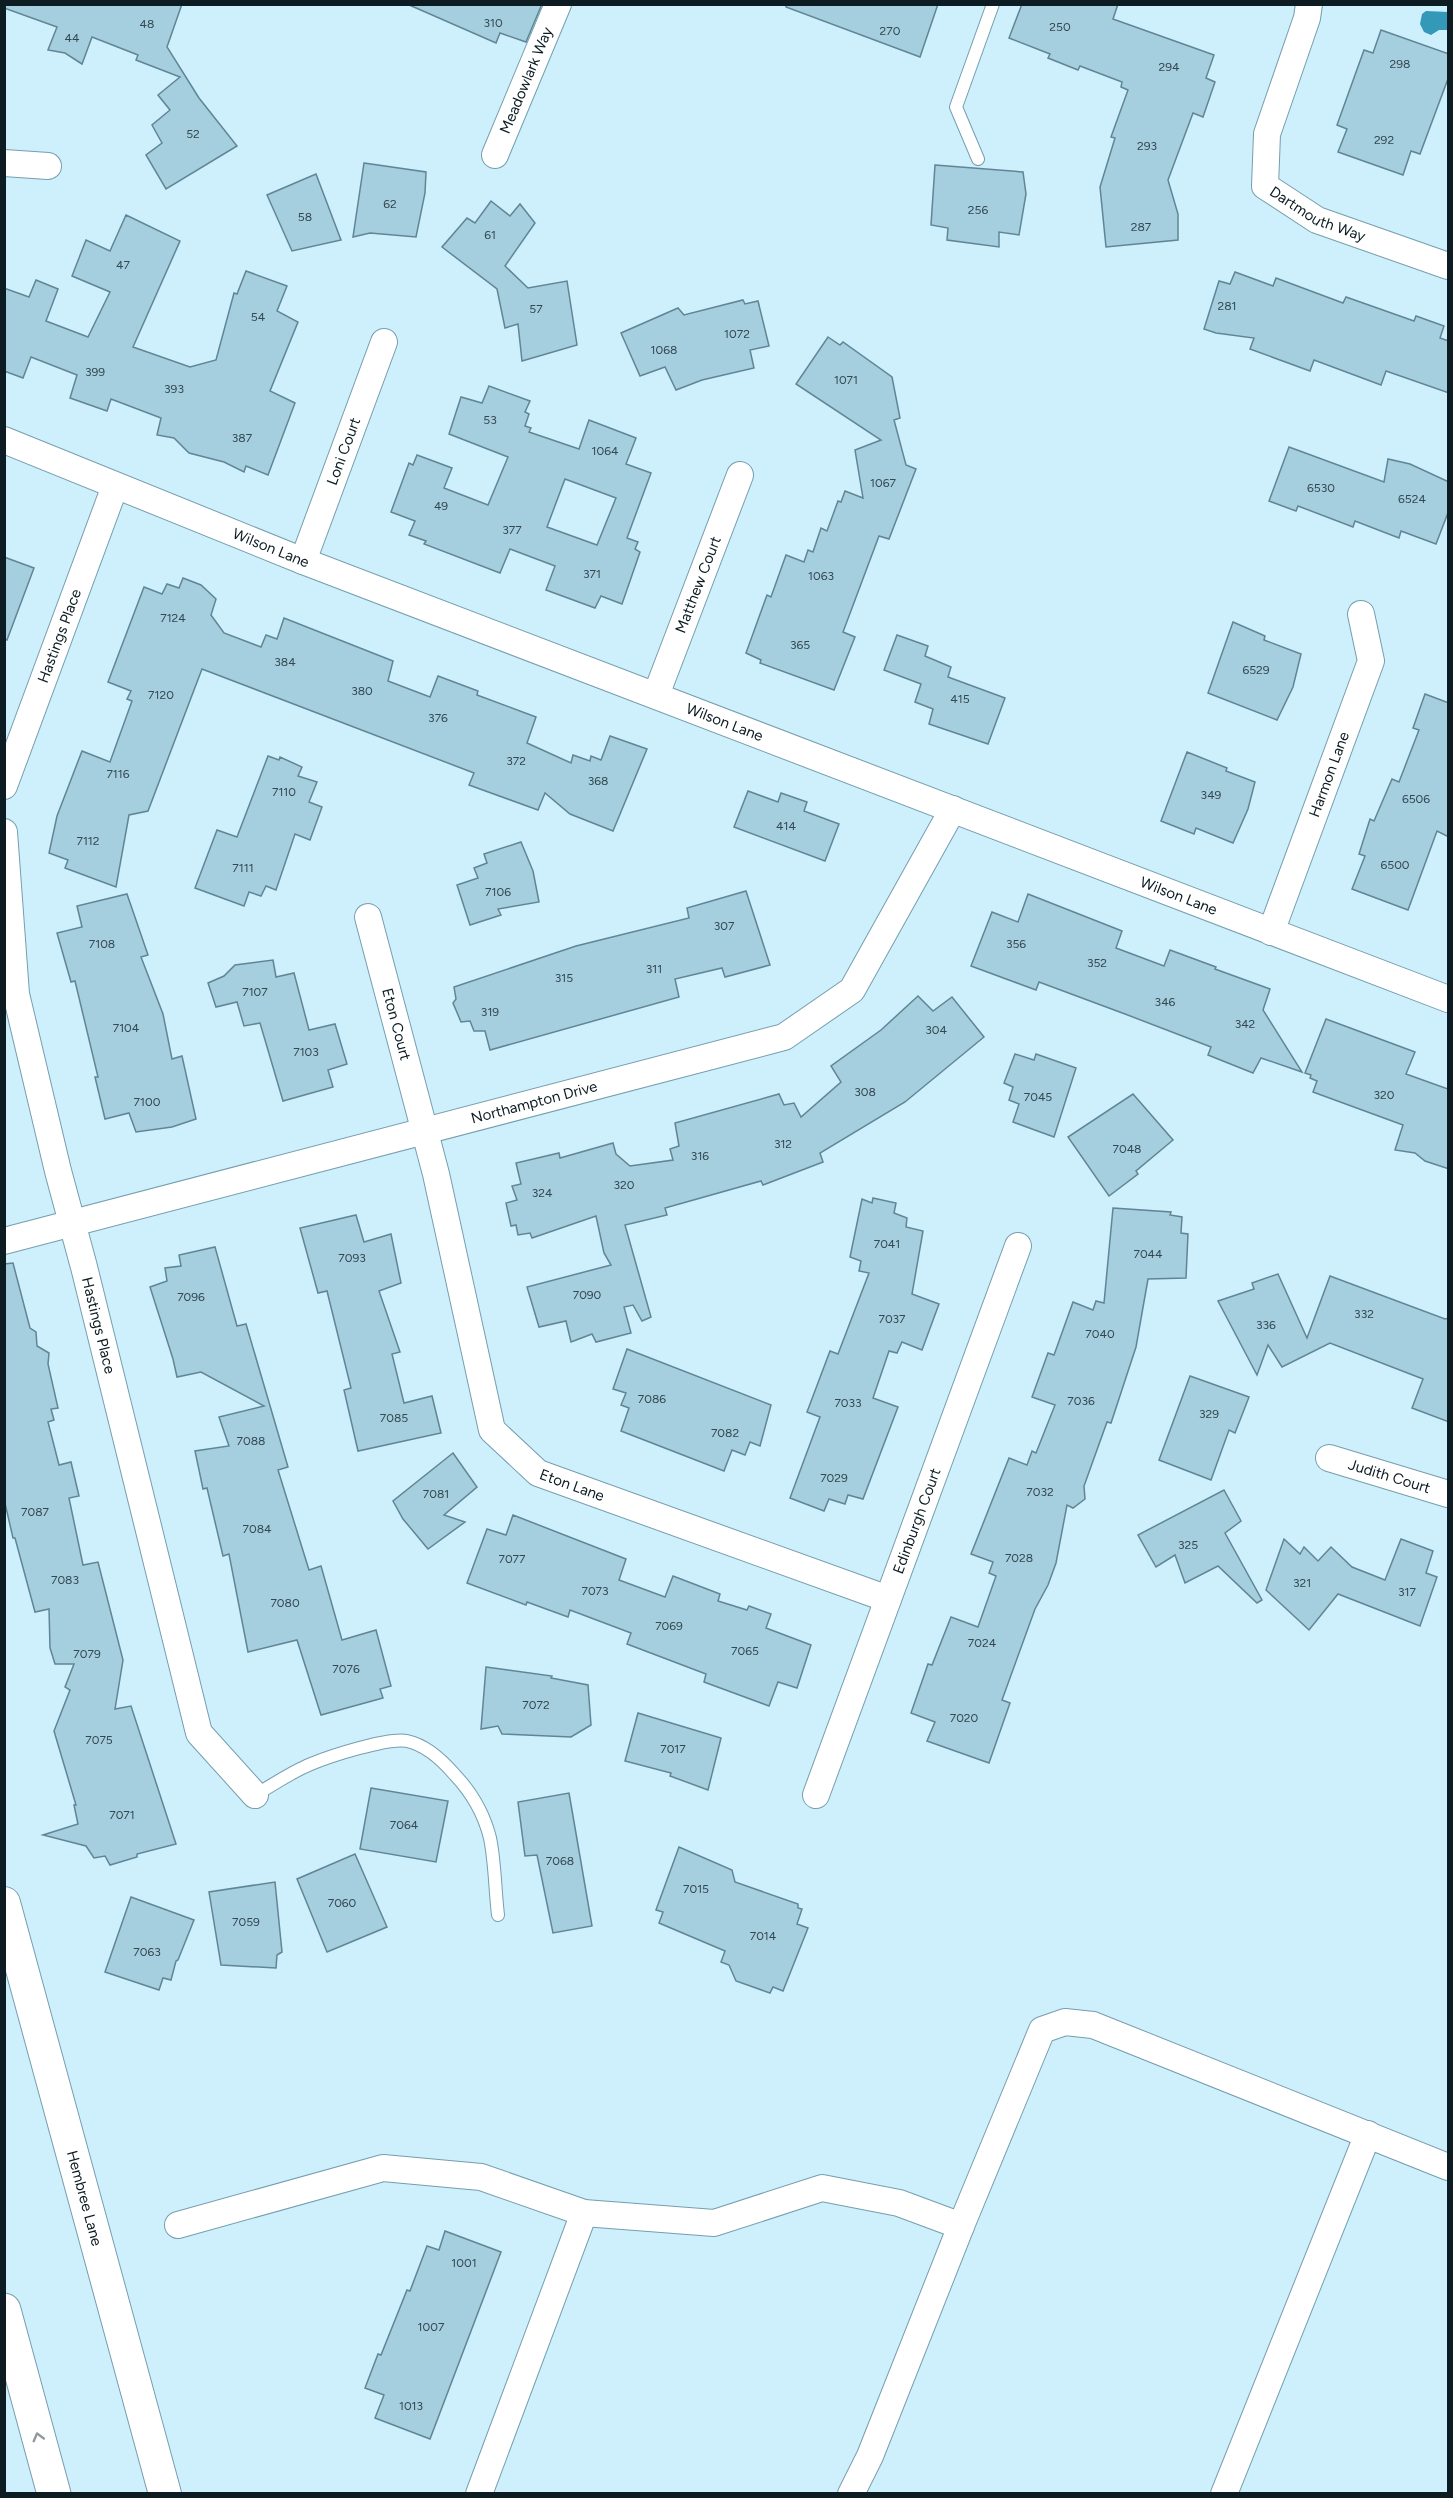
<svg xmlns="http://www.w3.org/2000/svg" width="1453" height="2498" viewBox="0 0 1453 2498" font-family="Figtree,sans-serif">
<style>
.water{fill:#3498b9}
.building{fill:#a5cede;stroke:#608695;stroke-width:1.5;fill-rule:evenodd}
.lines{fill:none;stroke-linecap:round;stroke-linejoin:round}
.service-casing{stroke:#769ead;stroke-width:14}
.minor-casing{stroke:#769ead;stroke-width:28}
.tertiary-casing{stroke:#769ead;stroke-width:34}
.motorway-casing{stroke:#769ead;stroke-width:35}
.service{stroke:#fff;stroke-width:12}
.minor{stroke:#fff;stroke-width:26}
.tertiary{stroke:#fff;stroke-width:32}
.motorway{stroke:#fff;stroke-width:33}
.oneway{stroke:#92999c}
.labels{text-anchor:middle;stroke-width:4.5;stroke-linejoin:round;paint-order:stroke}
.number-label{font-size:12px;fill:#334851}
.street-label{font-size:15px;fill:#0d1c22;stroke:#fff}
</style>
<rect width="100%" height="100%" fill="#ceeffc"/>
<polygon class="water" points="1426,11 1448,12 1448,30 1439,30 1431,35 1424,32 1420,24 1422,14"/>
<g class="building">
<polygon points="4,4 182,4 167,47 199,98 237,146 166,189 146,155 162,143 152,125 170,110 158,95 180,77 136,60 138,55 92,37 82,64 65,53 48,50 57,27 4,8"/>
<polygon points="407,4 542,4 526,42 500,33 496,43"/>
<polygon points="786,4 938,4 920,57 786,7"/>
<polygon points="1022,4 1118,4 1113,19 1214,55 1206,78 1215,82 1203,117 1193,113 1168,180 1178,214 1178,240 1106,247 1100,187 1115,138 1111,137 1128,90 1121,87 1122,82 1080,66 1078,70 1048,58 1050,54 1009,38"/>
<polygon points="1381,30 1449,54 1449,76 1420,154 1411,151 1403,175 1338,152 1347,129 1337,125 1364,50 1373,53"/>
<polygon points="364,163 426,172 425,193 416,237 370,233 353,237"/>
<polygon points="935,165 1023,172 1026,194 1019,235 999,232 999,247 947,240 948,228 931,225"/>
<polygon points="316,174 341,240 292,251 267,195"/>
<polygon points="491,201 510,216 520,204 535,223 505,266 528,288 567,281 577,345 522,361 518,324 505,328 497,289 442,247 467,218 475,223"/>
<polygon points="126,215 180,241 133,347 190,367 216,360 234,293 237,294 246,271 287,286 277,311 298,322 270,391 295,403 268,475 246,466 244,472 224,462 189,453 174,438 157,435 161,418 111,399 107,411 70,398 77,375 31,357 23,378 4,371 4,288 29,297 36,280 58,289 46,321 88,337 110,292 72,276 86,240 110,251"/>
<polygon points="1235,272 1273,286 1276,278 1343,303 1346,297 1414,321 1416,316 1444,326 1440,338 1449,341 1449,393 1386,371 1381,385 1314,360 1310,371 1250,349 1254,338 1216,333 1204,329 1219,281 1230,284"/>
<polygon points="743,300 745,304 758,301 769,346 750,350 754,368 702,380 676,390 665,367 640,376 621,333 678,308 684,315"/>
<polygon points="828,337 840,345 843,342 892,377 900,418 894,420 906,465 916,469 889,539 879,536 843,632 855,637 834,690 760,663 761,660 746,653 767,595 771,597 786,555 804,562 808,550 813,552 821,528 827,531 838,501 841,502 845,491 863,498 855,450 881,440 796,384"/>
<path d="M489 386 530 401 525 412 529 414 525 426 531 428 529 432 579 449 589 420 636 438 626 464 651 473 627 538 638 542 635 549 640 552 622 604 601 596 595 608 546 590 555 566 510 549 500 573 424 544 426 541 409 535 415 521 391 512 409 463 413 465 417 455 452 468 444 488 488 505 508 457 449 434 461 397 482 403ZM565 479 616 498 597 545 547 527Z"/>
<polygon points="1289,447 1384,482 1388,459 1410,464 1449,482 1449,510 1436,544 1401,531 1399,538 1355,521 1353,527 1298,506 1296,511 1269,501"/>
<polygon points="4,557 34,568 7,640 4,639"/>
<polygon points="183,578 201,585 216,599 211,615 224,633 261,647 266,635 277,639 284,618 393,661 388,681 430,697 438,676 478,691 477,695 536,717 527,743 571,763 573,755 590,761 591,756 601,760 610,736 647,749 613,831 570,814 545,793 538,810 469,785 474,773 202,669 148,811 129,815 116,887 65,868 68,860 49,853 57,816 82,751 110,762 132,701 127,699 131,691 108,682 144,587 162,594 167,584 179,588"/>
<polygon points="1233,622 1265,636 1264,640 1301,654 1293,687 1277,720 1208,693"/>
<polygon points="897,635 928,646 925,656 951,667 948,677 1005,698 988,744 929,724 933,709 915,702 921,684 884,670"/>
<polygon points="1425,694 1449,703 1449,837 1437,831 1408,910 1352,889 1365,856 1359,854 1370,819 1374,821 1392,779 1399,782 1419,730 1413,728"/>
<polygon points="1187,752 1227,768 1226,771 1255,782 1248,809 1233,843 1196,828 1194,834 1161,821"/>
<polygon points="268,756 279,760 280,757 302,767 298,776 317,782 309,802 322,807 310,840 295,834 276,890 266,886 261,896 249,892 244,906 195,888 217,830 237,837"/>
<polygon points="748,791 778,802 781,793 807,802 804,811 839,824 825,861 734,827"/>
<polygon points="521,842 533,871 539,902 498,909 501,915 470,925 457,885 478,878 474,868 487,863 484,854"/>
<polygon points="746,891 770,965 725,977 722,968 675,979 679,997 490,1050 485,1031 474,1031 470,1021 461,1022 453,1003 456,999 454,987 576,946 689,918 687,908"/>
<polygon points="127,894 148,955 141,957 163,1014 172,1059 182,1056 196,1119 172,1127 136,1132 129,1113 105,1119 95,1077 98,1077 75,981 71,982 57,933 82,927 77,906"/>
<polygon points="1028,894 1122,931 1116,948 1164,966 1170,950 1216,967 1215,969 1270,989 1263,1010 1302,1072 1261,1058 1253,1073 1208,1055 1211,1047 1125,1014 1039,982 1036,990 971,966 992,912 1018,922"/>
<polygon points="273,960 276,977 294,973 309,1030 335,1024 347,1064 328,1070 333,1087 283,1101 260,1023 244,1026 237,1002 216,1007 208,983 224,976 235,965"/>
<polygon points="918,996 933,1011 952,997 984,1037 905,1102 820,1153 823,1162 763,1185 761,1181 665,1208 667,1215 625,1225 651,1317 642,1321 633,1305 624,1307 631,1333 596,1342 592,1334 571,1342 566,1321 539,1327 527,1287 611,1265 604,1253 596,1216 532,1238 530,1233 518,1235 516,1225 511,1226 506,1203 517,1200 512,1186 521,1184 516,1163 559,1153 560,1158 613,1143 616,1154 630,1166 673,1160 670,1149 679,1146 675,1123 779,1094 784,1105 794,1103 801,1117 841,1082 831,1066 881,1030"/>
<polygon points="1326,1019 1415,1052 1406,1074 1448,1089 1449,1169 1425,1161 1415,1153 1395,1150 1403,1125 1313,1092 1317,1081 1310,1078 1311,1075 1305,1073"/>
<polygon points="1015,1054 1034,1060 1036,1054 1076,1068 1054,1137 1013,1122 1019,1104 1009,1100 1013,1087 1004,1083"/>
<polygon points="1133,1094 1173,1140 1136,1171 1138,1174 1109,1196 1068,1137"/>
<polygon points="873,1198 896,1203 894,1213 907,1218 906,1227 923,1231 912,1294 939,1304 922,1350 902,1342 897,1353 889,1351 873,1398 898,1407 863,1499 848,1495 845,1504 829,1499 824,1511 790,1498 820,1417 807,1412 830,1351 838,1354 869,1273 859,1271 861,1261 850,1257 862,1199 872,1203"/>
<polygon points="1113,1208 1171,1212 1170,1215 1182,1217 1181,1233 1188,1234 1186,1278 1148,1279 1136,1347 1111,1423 1107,1422 1084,1486 1085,1499 1073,1508 1067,1505 1056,1563 1048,1585 1035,1609 1002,1700 1010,1703 989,1763 927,1741 935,1722 911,1713 928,1664 932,1665 951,1617 978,1627 996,1576 989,1573 993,1562 971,1554 1009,1458 1027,1465 1032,1451 1036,1453 1055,1405 1032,1397 1048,1353 1054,1355 1073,1302 1093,1310 1096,1301 1104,1303"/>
<polygon points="356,1215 364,1242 391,1234 401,1283 379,1291 400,1352 392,1354 404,1403 432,1396 441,1433 358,1451 344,1390 351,1388 327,1291 318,1293 300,1228"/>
<polygon points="215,1247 237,1326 246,1324 288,1467 278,1470 309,1570 321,1566 342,1640 376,1630 391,1686 380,1689 383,1698 321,1715 297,1640 248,1652 229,1554 223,1556 207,1488 203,1489 195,1451 229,1446 219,1417 264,1406 201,1372 177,1377 173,1359 150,1287 167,1281 165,1268 181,1266 179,1255"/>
<polygon points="13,1263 30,1328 36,1332 37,1346 49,1353 48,1364 58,1408 51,1409 54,1420 48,1422 59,1465 71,1462 79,1496 69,1498 83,1565 98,1562 123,1660 115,1709 131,1706 176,1844 137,1854 137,1857 110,1865 105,1856 94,1858 86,1846 43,1835 78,1824 74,1805 76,1805 54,1731 70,1690 65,1687 74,1664 55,1664 50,1648 49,1609 35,1612 15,1538 13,1538 4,1499 4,1264"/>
<polygon points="1278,1274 1307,1338 1330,1276 1445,1319 1449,1318 1449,1422 1412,1408 1423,1379 1330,1343 1282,1367 1268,1345 1257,1375 1218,1301 1254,1289 1252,1283"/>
<polygon points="627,1349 771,1405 760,1446 750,1442 745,1455 732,1450 724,1471 621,1431 629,1408 621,1405 626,1393 613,1389"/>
<polygon points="1190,1376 1249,1397 1235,1433 1229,1430 1211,1480 1159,1460"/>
<polygon points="453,1453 477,1487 444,1515 465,1522 428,1549 403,1519 393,1501"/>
<polygon points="1224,1490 1241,1521 1225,1533 1262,1600 1257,1603 1218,1566 1185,1583 1175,1555 1156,1567 1138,1535"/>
<polygon points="513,1515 626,1559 619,1580 665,1597 673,1576 720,1594 718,1601 747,1610 749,1606 771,1614 766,1628 811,1645 797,1688 778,1682 769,1706 704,1682 706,1674 627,1644 631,1633 570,1610 568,1617 527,1602 526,1605 467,1583 487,1529 506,1535"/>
<polygon points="1284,1539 1300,1554 1304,1547 1318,1561 1331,1547 1352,1567 1385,1580 1401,1539 1433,1551 1426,1573 1437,1577 1420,1626 1338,1594 1309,1630 1266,1590"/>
<polygon points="486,1667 552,1676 551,1678 588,1685 591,1725 571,1737 502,1734 498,1726 481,1729"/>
<polygon points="638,1713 721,1738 708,1790 670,1776 671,1773 625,1761"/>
<polygon points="371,1788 448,1801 436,1862 360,1849"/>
<polygon points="569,1793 592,1926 553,1933 537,1855 525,1856 518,1802"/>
<polygon points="679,1847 732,1870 735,1882 798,1904 798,1908 802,1909 797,1924 808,1928 783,1991 773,1987 770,1993 736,1981 729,1965 721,1962 725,1951 659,1923 663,1912 656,1910"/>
<polygon points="355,1854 387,1927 327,1952 297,1879"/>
<polygon points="275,1882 282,1952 277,1955 276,1968 221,1965 209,1892"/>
<polygon points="131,1897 194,1920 178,1960 176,1961 171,1980 163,1978 159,1990 105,1972"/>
<polygon points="445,2231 501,2252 430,2439 375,2418 384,2395 365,2388 378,2354 381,2355 407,2290 410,2291 427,2246 439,2250"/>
</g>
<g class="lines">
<defs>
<g id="service">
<polyline points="978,159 956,107 993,4"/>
<path d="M255 1795C273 1785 291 1772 311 1764 330 1756 389 1737 407 1741 426 1745 443 1761 455 1775 471 1792 484 1814 490 1838 495 1862 495 1890 498 1915"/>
</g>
<g id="minor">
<path id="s1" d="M1309 4 1307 18 1267 134 1265 186 1317 220 1448 266"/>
<path id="s2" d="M495 155 558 4"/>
<polyline points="4,163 48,166"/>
<path id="s3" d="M4 440 303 561 1448 999"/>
<path id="s4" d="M303 561 384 342"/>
<path id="s5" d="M656 695 740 475"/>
<path id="s6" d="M4 786 115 486"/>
<path id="s7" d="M4 832 16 994 58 1171 84 1267 199 1733 255 1795"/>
<path id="s8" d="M368 917 436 1174 492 1430 538 1473 888 1599"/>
<path id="s9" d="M1271 932 1371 661 1361 614"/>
<path id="s10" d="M4 1241 784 1037 852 990 953 809"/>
<path id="s11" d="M1329 1458 1448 1494"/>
<path id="s12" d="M816 1795 1018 1246"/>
<polyline points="178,2225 383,2168 481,2177 584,2213 714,2223 822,2188 899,2203 961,2226 1042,2030 1065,2022 1093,2025 1448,2167"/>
<polyline points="479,2494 584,2213"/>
<polyline points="851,2494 870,2456 961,2226"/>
<polyline points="1224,2494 1368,2134"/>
</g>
<g id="tertiary">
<path id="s13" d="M4 1903 165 2494"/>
</g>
<polyline id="motorway" points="4,2310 54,2494"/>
</defs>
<use href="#service" class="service-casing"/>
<use href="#minor" class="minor-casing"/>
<use href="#tertiary" class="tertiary-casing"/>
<use href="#motorway" class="motorway-casing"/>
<use href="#service" class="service"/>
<use href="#minor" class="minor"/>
<use href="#tertiary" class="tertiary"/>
<use href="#motorway" class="motorway"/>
</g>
<defs><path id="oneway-chevron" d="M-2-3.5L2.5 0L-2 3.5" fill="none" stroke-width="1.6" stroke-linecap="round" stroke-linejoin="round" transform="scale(1.5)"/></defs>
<use class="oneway" href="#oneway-chevron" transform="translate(38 2437) rotate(-105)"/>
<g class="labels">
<g class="number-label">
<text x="493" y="27">310</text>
<text x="147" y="28">48</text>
<text x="1060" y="31">250</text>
<text x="890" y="35">270</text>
<text x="72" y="42">44</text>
<text x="1400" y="68">298</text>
<text x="1169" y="71">294</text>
<text x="193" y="138">52</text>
<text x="1384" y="144">292</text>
<text x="1147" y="150">293</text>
<text x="390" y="208">62</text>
<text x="978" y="214">256</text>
<text x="305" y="221">58</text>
<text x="1141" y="231">287</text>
<text x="490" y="239">61</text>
<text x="123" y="269">47</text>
<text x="1227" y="310">281</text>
<text x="536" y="313">57</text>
<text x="258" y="321">54</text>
<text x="737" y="338">1072</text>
<text x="664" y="354">1068</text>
<text x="95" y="376">399</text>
<text x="846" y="384">1071</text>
<text x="174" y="393">393</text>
<text x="490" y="424">53</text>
<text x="242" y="442">387</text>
<text x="605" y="455">1064</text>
<text x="883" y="487">1067</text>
<text x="1321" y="492">6530</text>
<text x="1412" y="503">6524</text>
<text x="441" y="510">49</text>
<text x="512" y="534">377</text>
<text x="592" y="578">371</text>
<text x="821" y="580">1063</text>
<text x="173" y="622">7124</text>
<text x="800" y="649">365</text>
<text x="285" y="666">384</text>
<text x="1256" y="674">6529</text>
<text x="362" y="695">380</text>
<text x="161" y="699">7120</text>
<text x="960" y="703">415</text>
<text x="438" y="722">376</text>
<text x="516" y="765">372</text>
<text x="118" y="778">7116</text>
<text x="598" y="785">368</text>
<text x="284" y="796">7110</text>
<text x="1211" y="799">349</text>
<text x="1416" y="803">6506</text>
<text x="786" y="830">414</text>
<text x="88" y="845">7112</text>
<text x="1395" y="869">6500</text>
<text x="243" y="872">7111</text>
<text x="498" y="896">7106</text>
<text x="724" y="930">307</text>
<text x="102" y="948">7108</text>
<text x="1016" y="948">356</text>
<text x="1097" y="967">352</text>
<text x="654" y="973">311</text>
<text x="564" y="982">315</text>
<text x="255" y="996">7107</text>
<text x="1165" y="1006">346</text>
<text x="490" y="1016">319</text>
<text x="1245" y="1028">342</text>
<text x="126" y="1032">7104</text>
<text x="936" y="1034">304</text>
<text x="306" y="1056">7103</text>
<text x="865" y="1096">308</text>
<text x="1384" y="1099">320</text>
<text x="1038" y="1101">7045</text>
<text x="147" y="1106">7100</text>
<text x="783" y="1148">312</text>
<text x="1127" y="1153">7048</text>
<text x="700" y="1160">316</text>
<text x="624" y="1189">320</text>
<text x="542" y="1197">324</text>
<text x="887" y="1248">7041</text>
<text x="1148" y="1258">7044</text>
<text x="352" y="1262">7093</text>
<text x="587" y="1299">7090</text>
<text x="191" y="1301">7096</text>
<text x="1364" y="1318">332</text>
<text x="892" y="1323">7037</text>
<text x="1266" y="1329">336</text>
<text x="1100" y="1338">7040</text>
<text x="652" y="1403">7086</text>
<text x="1081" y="1405">7036</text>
<text x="848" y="1407">7033</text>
<text x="1209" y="1418">329</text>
<text x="394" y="1422">7085</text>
<text x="725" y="1437">7082</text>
<text x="251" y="1445">7088</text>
<text x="834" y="1482">7029</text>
<text x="1040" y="1496">7032</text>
<text x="436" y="1498">7081</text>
<text x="35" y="1516">7087</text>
<text x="257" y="1533">7084</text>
<text x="1188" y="1549">325</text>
<text x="1019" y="1562">7028</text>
<text x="512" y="1563">7077</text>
<text x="65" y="1584">7083</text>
<text x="1302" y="1587">321</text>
<text x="595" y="1595">7073</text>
<text x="1407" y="1596">317</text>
<text x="285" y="1607">7080</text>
<text x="669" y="1630">7069</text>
<text x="982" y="1647">7024</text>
<text x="745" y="1655">7065</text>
<text x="87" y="1658">7079</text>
<text x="346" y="1673">7076</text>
<text x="536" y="1709">7072</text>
<text x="964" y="1722">7020</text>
<text x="99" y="1744">7075</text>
<text x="673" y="1753">7017</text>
<text x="122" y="1819">7071</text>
<text x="404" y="1829">7064</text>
<text x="560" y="1865">7068</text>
<text x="696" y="1893">7015</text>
<text x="342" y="1907">7060</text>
<text x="246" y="1926">7059</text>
<text x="763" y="1940">7014</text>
<text x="147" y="1956">7063</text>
<text x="464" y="2267">1001</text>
<text x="431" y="2331">1007</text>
<text x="411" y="2410">1013</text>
</g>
<g class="street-label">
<text dy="5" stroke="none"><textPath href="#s2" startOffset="81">Meadowlark Way</textPath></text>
<text dy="5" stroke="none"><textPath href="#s1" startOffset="249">Dartmouth Way</textPath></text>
<text dy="5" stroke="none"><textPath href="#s4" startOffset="117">Loni Court</textPath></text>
<text dy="5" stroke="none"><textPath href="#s3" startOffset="288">Wilson Lane</textPath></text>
<text dy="5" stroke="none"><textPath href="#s5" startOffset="118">Matthew Court</textPath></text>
<text dy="5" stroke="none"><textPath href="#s6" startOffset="160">Hastings Place</textPath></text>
<text dy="5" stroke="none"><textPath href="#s3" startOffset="774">Wilson Lane</textPath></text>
<text dy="5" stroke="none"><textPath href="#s9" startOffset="168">Harmon Lane</textPath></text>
<text dy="5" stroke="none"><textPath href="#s3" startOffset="1260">Wilson Lane</textPath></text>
<text dy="5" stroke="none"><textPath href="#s8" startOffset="111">Eton Court</textPath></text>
<text dy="5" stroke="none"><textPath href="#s10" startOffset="548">Northampton Drive</textPath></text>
<text dy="5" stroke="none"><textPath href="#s7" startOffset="504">Hastings Place</textPath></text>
<text dy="5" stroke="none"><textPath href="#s11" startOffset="63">Judith Court</textPath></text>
<text dy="5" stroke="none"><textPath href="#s8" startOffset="627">Eton Lane</textPath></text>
<text dy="5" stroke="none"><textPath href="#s12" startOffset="292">Edinburgh Court</textPath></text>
<text dy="5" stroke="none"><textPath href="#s13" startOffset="306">Hembree Lane</textPath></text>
</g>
</g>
<rect width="1453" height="2498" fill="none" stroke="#0d1c22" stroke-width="12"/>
</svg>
